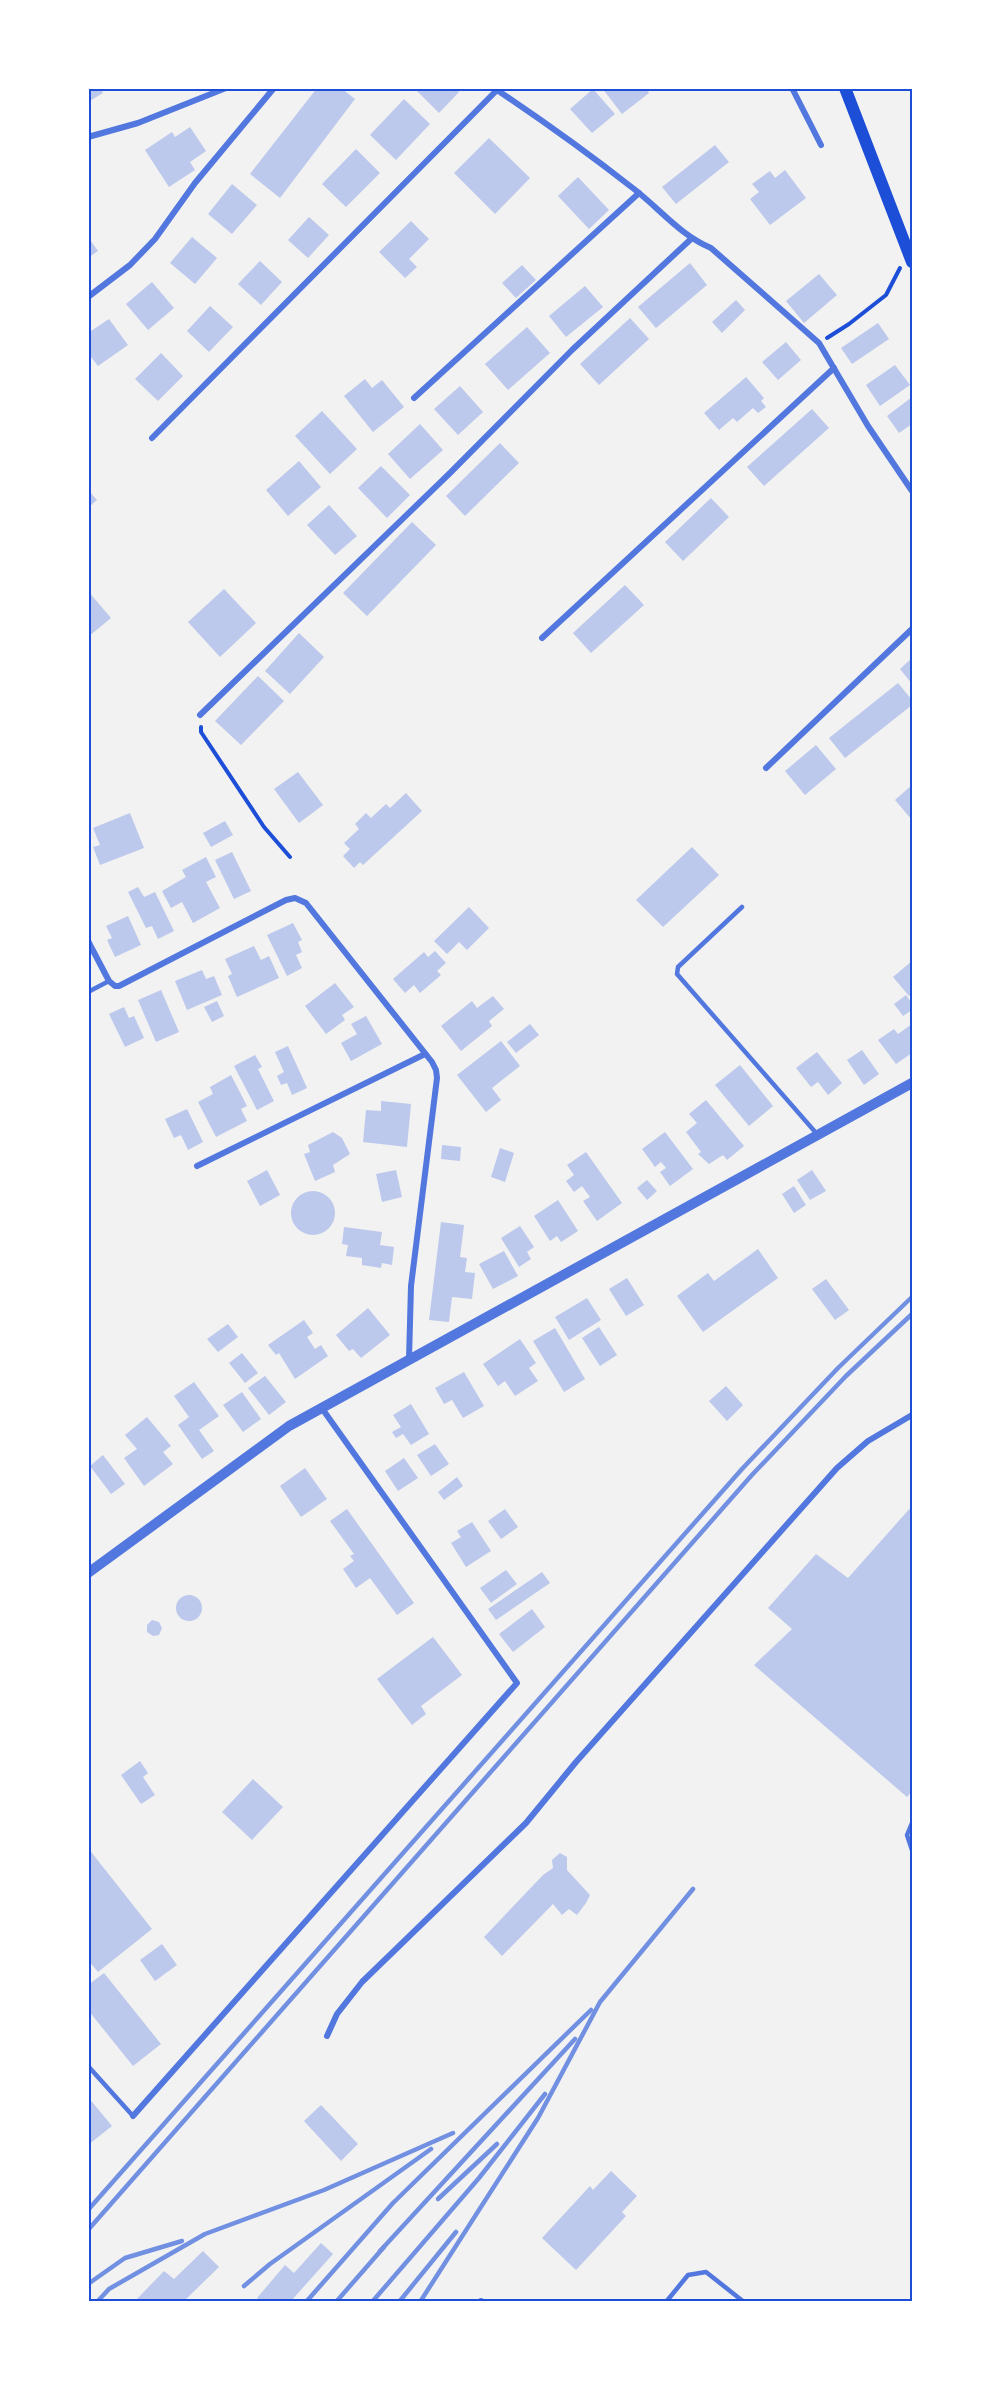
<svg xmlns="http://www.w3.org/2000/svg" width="1001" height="2390" viewBox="0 0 1001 2390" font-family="'DM Sans',sans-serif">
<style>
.building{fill:#bdc9ec}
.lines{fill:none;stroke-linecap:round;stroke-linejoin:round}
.path{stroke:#1d4ed8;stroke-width:4}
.service{stroke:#5277de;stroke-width:4.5}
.minor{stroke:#5277de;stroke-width:6}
.tertiary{stroke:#5277de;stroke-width:10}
.secondary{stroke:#1d4ed8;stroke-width:12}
.rail{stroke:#7290e2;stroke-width:4.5}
.neatline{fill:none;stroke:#1d4ed8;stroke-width:2}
</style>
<rect width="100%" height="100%" fill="#f2f2f2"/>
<g class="building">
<polygon points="88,88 100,88 103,93 88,102"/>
<polygon points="317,88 341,88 355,99 280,198 250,174"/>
<polygon points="414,88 456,88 459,92 439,113"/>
<polygon points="602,88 646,88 649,93 622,114"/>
<polygon points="593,89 615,114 592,133 570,109"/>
<polygon points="404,99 430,124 396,160 370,135"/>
<polygon points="190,127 206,151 190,162 195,170 169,187 145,150 172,132 175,137"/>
<polygon points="489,138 530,178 495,214 454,173"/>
<polygon points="715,145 729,162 676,204 662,187"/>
<polygon points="356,149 380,173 346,207 322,184"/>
<polygon points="785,170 806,198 770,225 750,199 759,192 752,184 770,171 775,178"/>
<polygon points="578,177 609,210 589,229 558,196"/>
<polygon points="232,184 257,205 232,234 208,214"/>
<polygon points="309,217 329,235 308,258 288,240"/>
<polygon points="411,221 429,239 409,259 417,267 405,278 379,252"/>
<polygon points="88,237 98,251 88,258"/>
<polygon points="192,237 217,258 195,284 170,263"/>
<polygon points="260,261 282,282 261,305 238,284"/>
<polygon points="690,263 707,285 656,328 638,307"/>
<polygon points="522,265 536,280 516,298 502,283"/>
<polygon points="819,274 837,295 804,323 786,301"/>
<polygon points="152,282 174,308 148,330 126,304"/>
<polygon points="585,286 603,307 566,337 549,316"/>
<polygon points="736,300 745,310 722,333 712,322"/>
<polygon points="210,306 233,327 209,352 187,331"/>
<polygon points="630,318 649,339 599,385 580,364"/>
<polygon points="109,319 128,345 98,366 88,353 88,333"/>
<polygon points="878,323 889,339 852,364 841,348"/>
<polygon points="527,327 550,353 508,390 485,364"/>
<polygon points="786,342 801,360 778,380 762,362"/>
<polygon points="161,353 183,376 158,401 135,379"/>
<polygon points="895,365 910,385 880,406 866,385"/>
<polygon points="746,377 764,398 761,401 766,407 758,413 753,408 737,422 733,418 719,430 704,413"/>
<polygon points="365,379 372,388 382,380 404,407 373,432 344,396"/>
<polygon points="460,386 483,412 458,435 434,409"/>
<polygon points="912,397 912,424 899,433 887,416"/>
<polygon points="812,409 829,428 764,486 747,467"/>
<polygon points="322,411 357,449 330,474 295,436"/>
<polygon points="420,424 443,450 410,479 388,454"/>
<polygon points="500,443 519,463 465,516 446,496"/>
<polygon points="299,461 321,487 288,516 266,490"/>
<polygon points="381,466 410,495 387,518 358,488"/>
<polygon points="88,490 97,500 88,508"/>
<polygon points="711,498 729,517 683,561 665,542"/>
<polygon points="329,505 357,536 335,555 307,525"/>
<polygon points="412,522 436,545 367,616 343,593"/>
<polygon points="625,585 644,605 591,653 573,633"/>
<polygon points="224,589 256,623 220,657 188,622"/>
<polygon points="88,591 111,618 88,637"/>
<polygon points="299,633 324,657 290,694 265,671"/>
<polygon points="912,658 912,684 900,669"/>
<polygon points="258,676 284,701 241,745 215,721"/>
<polygon points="898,683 912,700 912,705 845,758 829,738"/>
<polygon points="816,745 836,769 805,795 785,771"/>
<polygon points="298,772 323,805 299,823 274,789"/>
<polygon points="912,785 912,820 895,800"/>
<polygon points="406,793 422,811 363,865 360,862 354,868 343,856 350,849 344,843 359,829 355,824 366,813 371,818 386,804 390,808"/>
<polygon points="130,813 144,848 100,865 93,847 100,845 93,828"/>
<polygon points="225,821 233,835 211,847 203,833"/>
<polygon points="692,847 719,875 663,927 636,900"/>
<polygon points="232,852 251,891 234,899 215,860"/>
<polygon points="206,857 216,877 206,882 220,908 193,923 182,902 171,908 162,891 186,877 182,870"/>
<polygon points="138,887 144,897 155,892 174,931 158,939 152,926 146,928 128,892"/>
<polygon points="469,907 489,928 467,950 459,942 447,954 434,941"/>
<polygon points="128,916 141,945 115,957 107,940 112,938 106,926"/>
<polygon points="293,923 302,940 298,942 302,952 296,955 302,968 287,976 267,935"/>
<polygon points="254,946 261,960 269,956 279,978 237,997 228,976 232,974 225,959"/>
<polygon points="435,951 446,963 437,971 441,975 420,993 414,985 405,993 393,979 424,952 428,957"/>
<polygon points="912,961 912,994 909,996 893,977"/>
<polygon points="202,970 206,979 214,976 222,995 187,1010 175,981"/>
<polygon points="335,983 354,1007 342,1015 345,1020 326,1034 305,1006"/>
<polygon points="161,990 179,1032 156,1042 138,1000"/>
<polygon points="906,995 912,1004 912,1010 903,1016 894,1004"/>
<polygon points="493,996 504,1009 489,1021 492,1026 461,1051 441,1026 472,1001 477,1008"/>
<polygon points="217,1001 224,1016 212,1022 204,1007"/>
<polygon points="124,1007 129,1018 134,1016 144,1038 125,1047 109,1014"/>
<polygon points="366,1016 382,1044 351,1061 341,1043 357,1034 351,1024"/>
<polygon points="530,1024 539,1035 516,1053 507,1042"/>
<polygon points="912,1024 912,1053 896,1064 878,1040 894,1029 898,1034"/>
<polygon points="501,1041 520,1066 492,1088 501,1100 486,1112 457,1075"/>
<polygon points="288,1046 307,1088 292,1095 287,1083 281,1085 277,1076 284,1072 275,1052"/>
<polygon points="862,1050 879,1074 864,1085 847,1060"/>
<polygon points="817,1052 842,1083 828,1095 818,1082 811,1087 796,1068"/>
<polygon points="255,1055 262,1067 258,1069 274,1101 257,1110 234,1066"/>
<polygon points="740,1065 773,1106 749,1126 715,1085"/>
<polygon points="231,1075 247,1106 241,1109 247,1121 216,1137 198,1102 213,1094 210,1087"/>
<polygon points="706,1100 744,1146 727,1160 723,1155 709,1164 698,1154 701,1152 686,1132 697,1123 689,1114"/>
<polygon points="381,1101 411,1104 407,1147 363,1142 366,1110 381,1111"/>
<polygon points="187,1109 203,1142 188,1150 181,1135 174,1138 165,1119"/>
<polygon points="333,1132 342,1138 350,1154 333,1165 335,1172 315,1181 304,1154 310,1152 308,1145"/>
<polygon points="665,1132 693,1169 670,1186 660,1172 666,1168 661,1162 655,1167 642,1149"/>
<polygon points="442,1145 461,1147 460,1161 441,1159"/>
<polygon points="500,1148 514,1153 505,1182 491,1177"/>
<polygon points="586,1152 622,1203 597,1221 583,1201 590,1197 582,1186 574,1192 566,1181 574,1175 567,1165"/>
<polygon points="267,1170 280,1195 260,1206 247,1181"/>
<polygon points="396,1170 402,1197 382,1202 376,1174"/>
<polygon points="812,1170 826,1191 810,1200 797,1180"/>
<polygon points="647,1180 657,1191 647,1200 637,1188"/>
<polygon points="794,1186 806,1205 794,1213 782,1194"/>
<circle cx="313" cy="1213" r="22"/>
<polygon points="558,1200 578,1231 561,1242 557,1236 550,1241 534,1216"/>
<polygon points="441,1222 464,1225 460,1257 467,1258 465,1272 475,1273 472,1299 452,1297 449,1322 429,1320"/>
<polygon points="520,1226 534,1247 527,1252 531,1259 519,1267 501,1238"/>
<polygon points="344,1227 382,1232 380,1245 394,1247 392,1265 382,1263 381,1268 362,1265 362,1258 346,1256 348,1245 342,1244"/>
<polygon points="758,1249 778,1278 703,1332 677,1296 708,1273 714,1281"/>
<polygon points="504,1251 518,1276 493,1289 479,1264"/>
<polygon points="627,1278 644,1305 626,1316 609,1289"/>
<polygon points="826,1279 849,1310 835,1320 812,1289"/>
<polygon points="587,1298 601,1320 569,1340 555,1317"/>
<polygon points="368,1308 390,1335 361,1358 353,1349 349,1351 336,1335"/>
<polygon points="304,1320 313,1333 307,1337 315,1349 321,1345 328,1356 295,1379 279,1353 276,1355 268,1345"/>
<polygon points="228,1324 238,1337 218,1352 207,1339"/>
<polygon points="599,1327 617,1355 600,1366 582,1338"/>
<polygon points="555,1328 585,1379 564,1392 533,1341"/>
<polygon points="520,1339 536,1363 529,1368 538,1381 515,1396 505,1381 498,1386 483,1364"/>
<polygon points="242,1353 258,1373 245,1383 229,1363"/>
<polygon points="464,1372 484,1406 463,1418 452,1400 444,1404 435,1388"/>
<polygon points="265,1376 286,1402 269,1415 248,1388"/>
<polygon points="194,1382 219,1416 199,1430 214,1451 202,1459 178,1425 189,1417 174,1396"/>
<polygon points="726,1386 743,1405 727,1421 709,1401"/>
<polygon points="242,1392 261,1419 243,1432 223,1405"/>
<polygon points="411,1404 429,1434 411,1445 403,1434 396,1438 392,1432 401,1427 393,1415"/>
<polygon points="147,1417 171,1446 163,1452 173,1464 144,1486 124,1458 137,1449 125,1435"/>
<polygon points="435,1444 449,1464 431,1476 417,1455"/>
<polygon points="103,1455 125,1484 111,1494 90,1466"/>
<polygon points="404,1458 418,1478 398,1491 385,1471"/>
<polygon points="305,1468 327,1499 301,1517 280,1486"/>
<polygon points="457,1477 463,1486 444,1500 438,1492"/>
<polygon points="912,1506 912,1791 907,1797 754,1665 792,1629 768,1608 816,1554 848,1578"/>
<polygon points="347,1509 414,1603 397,1615 370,1578 356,1588 343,1569 354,1561 350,1556 354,1554 330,1521"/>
<polygon points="505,1509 518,1527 501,1539 488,1521"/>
<polygon points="472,1522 491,1551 466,1567 451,1543 461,1537 457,1531"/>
<polygon points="506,1570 517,1584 491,1603 480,1588"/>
<polygon points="542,1572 550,1583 496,1620 488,1609"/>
<circle cx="189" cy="1608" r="13"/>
<polygon points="532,1609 545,1627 513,1652 499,1634"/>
<polygon points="152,1620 159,1622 162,1628 159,1635 153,1636 147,1632 147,1625"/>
<polygon points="433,1637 462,1675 421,1706 426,1714 412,1725 377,1679"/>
<polygon points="140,1761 148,1773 143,1777 155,1795 141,1804 121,1775"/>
<polygon points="253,1779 283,1807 252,1840 222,1812"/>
<polygon points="88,1848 152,1929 98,1972 88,1960"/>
<polygon points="560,1853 567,1857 567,1870 590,1895 586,1903 577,1915 569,1909 562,1915 553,1904 502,1956 484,1937 543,1875 553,1868 552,1860"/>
<polygon points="162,1944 177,1965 155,1981 140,1960"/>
<polygon points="104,1973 161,2044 133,2066 88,2010 88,1985"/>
<polygon points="88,2097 112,2126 88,2145"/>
<polygon points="321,2105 358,2144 341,2161 304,2121"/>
<polygon points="611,2171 637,2196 622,2212 626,2216 576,2270 542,2238 590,2186 593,2190"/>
<polygon points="321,2243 333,2254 291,2301 261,2301 257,2298 285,2265 294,2273"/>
<polygon points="203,2251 219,2267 184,2301 135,2301 164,2271 174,2279"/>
</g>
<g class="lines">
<g class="path">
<polyline points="827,338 849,324 886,295 900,268"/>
<polyline points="201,727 201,732 264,827 290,857"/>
</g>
<g class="service">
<polyline points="742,907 678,967 677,974 817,1134"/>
<polyline points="88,992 109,981"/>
<polyline points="912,1823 907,1835 912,1850"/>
<polyline points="88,2066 133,2116"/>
<polyline points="666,2302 688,2275 706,2272 744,2302"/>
</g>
<g class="minor">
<path d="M494 88C542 120 588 153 634 189 660 209 680 235 711 248L819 343 868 426 912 491"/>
<polyline points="792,88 821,145"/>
<polyline points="88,137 138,123 226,88"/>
<polyline points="88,297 130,265 155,239 195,183 274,88"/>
<polyline points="414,398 639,193"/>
<polyline points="152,438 497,90"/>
<polyline points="542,638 834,368"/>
<polyline points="200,715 450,473 572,350 691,239"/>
<polyline points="766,768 912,629"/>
<polyline points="88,941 109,981 115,986 119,986 286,900 295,898 306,903 432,1062 436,1070 437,1078 411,1286 409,1359"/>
<polyline points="197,1166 425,1054"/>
<polyline points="327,2036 337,2014 362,1982 526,1823 576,1762 837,1468 868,1441 912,1415"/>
<polyline points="133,2116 517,1683 321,1407"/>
<polyline points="481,2302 481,2301"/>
</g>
<polyline class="tertiary" points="88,1573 289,1426 912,1083"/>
<polyline class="secondary" points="845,88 912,262"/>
<g class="rail">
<polyline points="438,2199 497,2144"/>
<polyline points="88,2210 742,1469 838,1368 912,1297"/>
<polyline points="88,2230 751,1476 846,1376 912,1314"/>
<polyline points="380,2251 575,2039"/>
<polyline points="88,2284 125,2258 182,2241"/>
<polyline points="244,2286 270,2264 431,2149"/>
<polyline points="97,2302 109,2289 205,2234 324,2190 453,2133"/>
<polyline points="306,2302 393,2203 591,2010"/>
<polyline points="336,2302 384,2247"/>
<polyline points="372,2302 479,2178 545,2094"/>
<polyline points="399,2302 456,2232"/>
<polyline points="420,2302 538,2118 600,2002 693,1889"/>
</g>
</g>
<rect width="1001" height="2390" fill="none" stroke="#ffffff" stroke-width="180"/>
<rect x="90" y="90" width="821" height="2210" class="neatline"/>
</svg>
